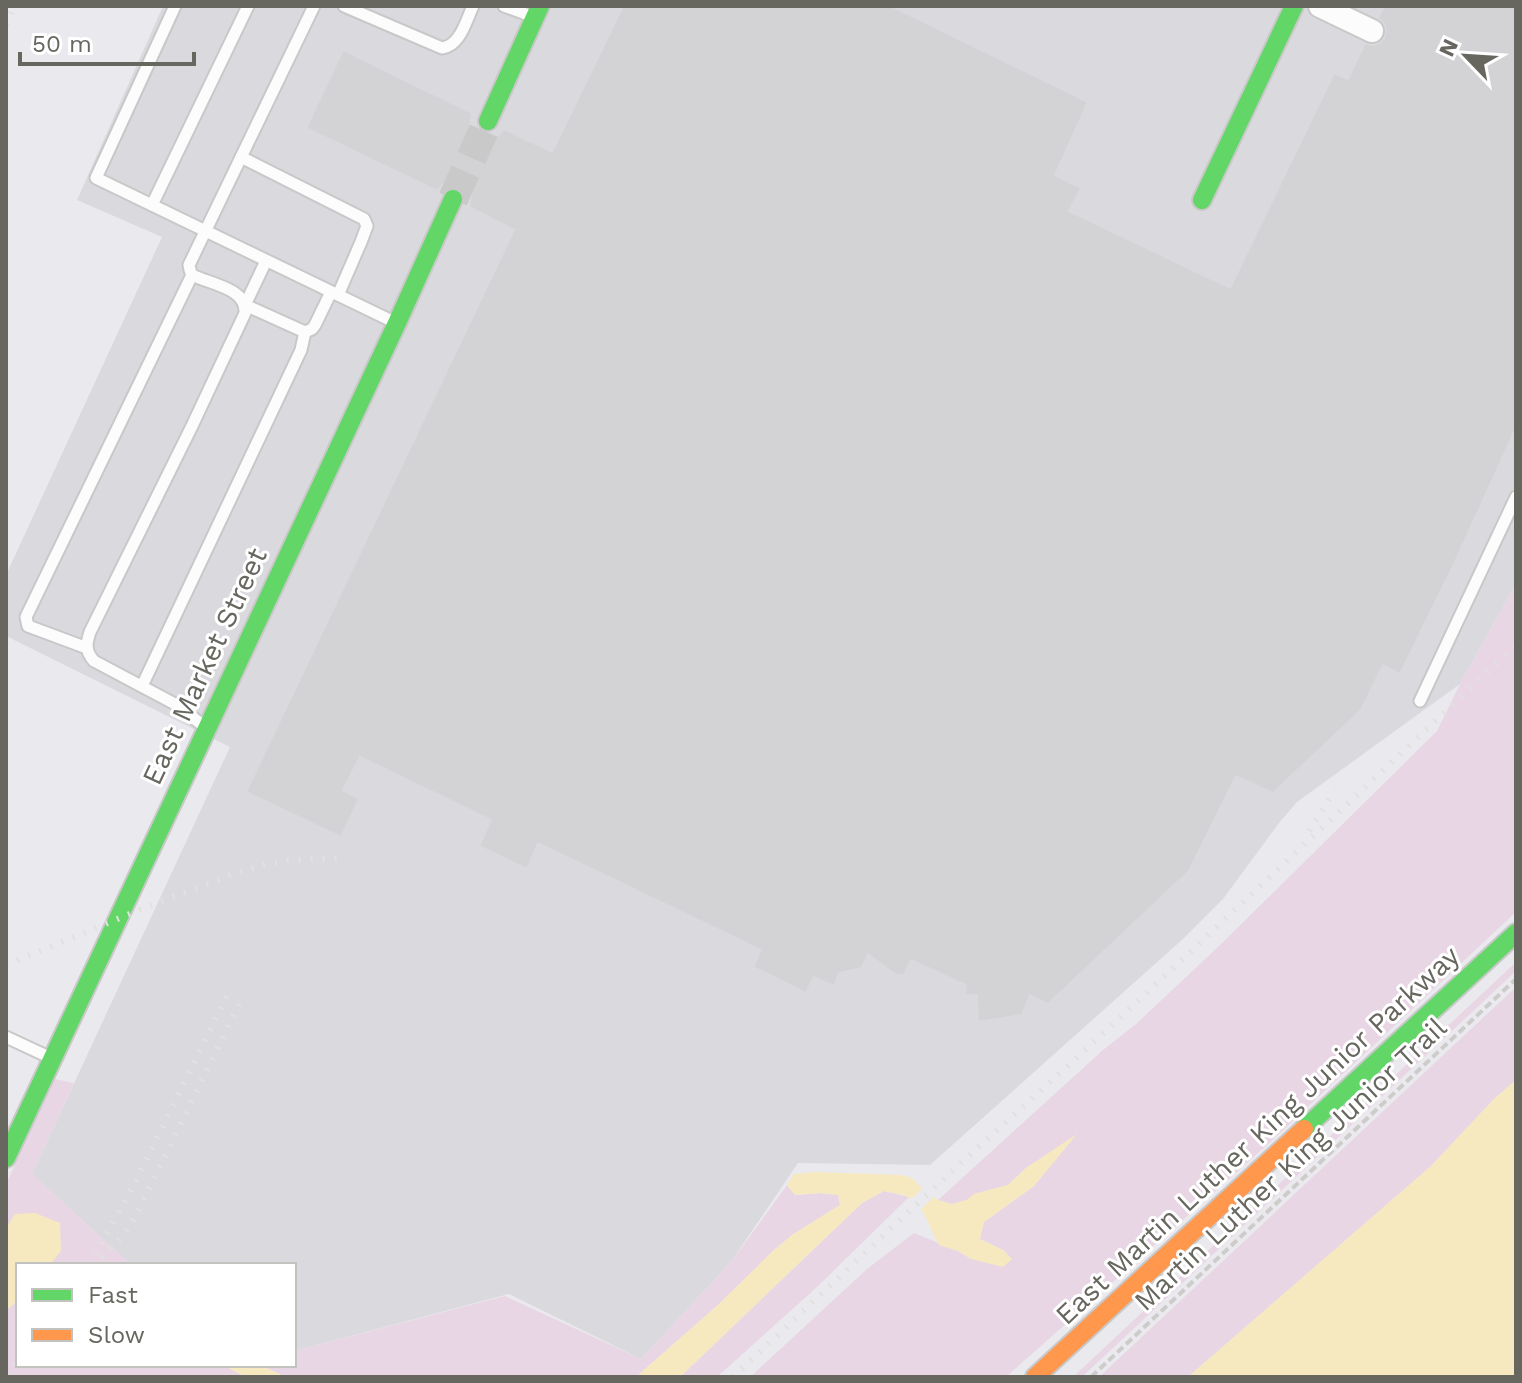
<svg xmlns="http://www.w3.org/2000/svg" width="1522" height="1383" viewBox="0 0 1522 1383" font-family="'Work Sans',sans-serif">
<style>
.industrial{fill:#dadade}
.green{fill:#e8d6e4}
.water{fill:#f6e9c0}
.pier{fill:#eaeaee}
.building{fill:#d3d3d6;stroke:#d9d9de;stroke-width:2}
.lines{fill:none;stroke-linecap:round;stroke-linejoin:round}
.secondary-tunnel{stroke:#c9c9ca;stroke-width:30;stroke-dasharray:30 15;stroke-linecap:butt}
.lane-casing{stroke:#c8c8c9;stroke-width:15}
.street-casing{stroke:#c8c8c9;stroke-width:26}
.fast-casing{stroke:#c9c8c9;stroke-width:22}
.slow-casing{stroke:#c9c8c9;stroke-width:22}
.path{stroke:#cecbcb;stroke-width:4;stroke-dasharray:8 4;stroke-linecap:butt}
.lane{stroke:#fcfcfc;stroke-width:11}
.street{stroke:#fcfcfc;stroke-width:22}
.fast{stroke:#63d668;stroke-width:18}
.slow{stroke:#ff974d;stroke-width:18}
.rail{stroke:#e1e1e0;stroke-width:6;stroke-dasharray:2 10;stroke-linecap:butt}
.labels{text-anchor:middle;stroke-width:6;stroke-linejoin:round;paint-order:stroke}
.street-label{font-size:28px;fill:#67665f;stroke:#fff}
</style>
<rect width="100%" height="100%" fill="#eaeaee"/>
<polygon class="industrial" points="163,6 1516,6 1516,584 1460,684 1297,802 1279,823 1223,899 1183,939 930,1165 798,1163 731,1262 641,1359 509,1294 294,1351 294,1265 131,1265 32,1174 230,747 6,636 6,575 162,237 77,200"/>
<g class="green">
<polygon points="1516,584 1516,912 1266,1146 1006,1377 750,1377 867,1269 914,1233 958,1251 971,1259 1011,1259 1003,1250 980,1239 984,1222 1034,1186 1074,1137 1026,1168 1008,1185 974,1194 967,1200 952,1204 938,1200 1103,1050 1136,1024 1219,946 1437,731 1460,684"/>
<polygon points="1516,962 1516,971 1082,1377 1073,1377"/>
<polygon points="1516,987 1516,1080 1495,1098 1431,1166 1188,1377 1099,1377"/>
<polygon points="55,1079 74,1083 32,1174 131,1265 18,1265 18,1365 223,1365 246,1377 6,1377 6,1184"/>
<polygon points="787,1185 795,1195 821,1193 838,1195 840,1205 792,1235 774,1250 718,1305 636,1377 286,1377 260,1365 294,1365 294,1351 505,1296 641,1359 731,1262"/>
<polygon points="884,1191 909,1197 816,1288 717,1377 680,1377 862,1203"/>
</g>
<g class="water">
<polygon points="1516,1080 1516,1377 1188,1377 1431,1166 1495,1098"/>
<path d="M1077 1134 1034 1186 984 1222 980 1239 1003 1250 1012 1259 1003 1267 971 1259 958 1251 939 1245C930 1229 926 1210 910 1198 904 1194 892 1193 884 1191L862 1203 680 1377H636L718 1305 774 1250 792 1235 840 1205 838 1195 821 1193 795 1195 787 1185 794 1174 815 1172 901 1175 912 1178 922 1188 938 1200 952 1204 967 1200 974 1194 1008 1185 1026 1168Z"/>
<polygon points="35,1213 60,1223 61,1251 50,1265 18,1265 18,1300 6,1311 6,1228 15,1214"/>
<polygon points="223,1365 260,1365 286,1377 246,1377"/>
</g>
<polygon class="pier" points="925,1186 937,1194 918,1212 908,1202"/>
<polygon class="building" points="623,6 891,6 1088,102 1055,175 1081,188 1069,211 1230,288 1334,73 1348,79 1365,43 1374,45 1379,43 1384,38 1386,29 1383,23 1378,18 1384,6 1516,6 1516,428 1454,564 1400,674 1383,665 1361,710 1273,793 1236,776 1189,871 1048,1004 1030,995 1022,1015 978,1022 977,995 965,995 966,985 911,960 904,975 896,975 868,954 862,968 839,973 834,986 814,977 806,993 753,967 761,950 538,843 527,869 479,846 491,820 360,757 343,790 359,799 341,837 246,792 514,230 469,207 471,196 467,188 461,183 450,181 442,185 437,191 306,128 343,50 472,113 470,124 473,131 480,137 491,139 498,136 504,129 552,152"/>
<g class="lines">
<polyline class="secondary-tunnel" points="453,199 488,121"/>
<defs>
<g id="lane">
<polyline points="175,6 96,178 396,323"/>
<path d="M344 6 442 48C460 46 466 21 473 6"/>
<polyline points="504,6 534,17"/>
<polyline points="241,157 364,219 367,226 361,242 338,295"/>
<polyline points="152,205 248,6"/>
<polyline points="266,261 245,305 305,332 312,329 315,325 331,292"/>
<polyline points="87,648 28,626 26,617 192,275"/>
<polyline points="142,686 301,350 305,332"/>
<polyline points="1420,701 1516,497"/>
<path d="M204 726 175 704 94 661C85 651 86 644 90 632L192 426 245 313C247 288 210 284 192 275L190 270 189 265 314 6"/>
<polyline points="6,1037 51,1058"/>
</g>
<polyline id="street" points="1320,6 1372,31"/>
<g id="fast">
<polyline points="488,121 540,6"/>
<polyline points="1202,200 1294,6"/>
<polyline points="1304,1129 1516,933"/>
<polyline points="6,1158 397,323 453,199"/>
</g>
<polyline id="slow" points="1035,1377 1304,1129"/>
</defs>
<use href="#lane" class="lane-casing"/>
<use href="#street" class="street-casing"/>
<use href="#fast" class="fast-casing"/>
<use href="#slow" class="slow-casing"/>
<polyline class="path" points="1091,1377 1516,979"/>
<use href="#lane" class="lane"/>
<use href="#street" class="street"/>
<use href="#fast" class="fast"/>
<use href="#slow" class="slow"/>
<g class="rail">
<polyline points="6,25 14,6"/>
<polyline points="1309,831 1335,790"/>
<polyline points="6,965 149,906 233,874 266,864 289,860 340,858"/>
<polyline points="102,1258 127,1230 136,1215 240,1002"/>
<polyline points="89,1265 134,1185 227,995"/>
<polyline points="6,1374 18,1360"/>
<polyline points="733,1377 936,1186 1121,1017 1516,645"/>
</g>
</g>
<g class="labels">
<g class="street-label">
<text transform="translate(204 666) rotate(-65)" y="10">East Market Street</text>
<text transform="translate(1257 1135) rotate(-43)" y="10">East Martin Luther King Junior Parkway</text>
<text transform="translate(1290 1164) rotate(-43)" y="10">Martin Luther King Junior Trail</text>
</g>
</g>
<rect width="1522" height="1383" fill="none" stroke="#67665f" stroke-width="16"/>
<rect x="16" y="1263" width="280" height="104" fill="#ffffff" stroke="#c2c2bf" stroke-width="2"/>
<rect x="32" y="1289" width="40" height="12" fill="#63d668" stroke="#c2c2bf" stroke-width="2"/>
<text x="88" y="1303" font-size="24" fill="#67665f">Fast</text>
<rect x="32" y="1329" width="40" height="12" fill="#ff974d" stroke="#c2c2bf" stroke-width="2"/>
<text x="88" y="1343" font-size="24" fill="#67665f">Slow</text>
<g transform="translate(1466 56) rotate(295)" stroke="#ffffff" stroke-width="6" paint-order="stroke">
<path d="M0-6L14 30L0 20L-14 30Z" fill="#67665f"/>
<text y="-12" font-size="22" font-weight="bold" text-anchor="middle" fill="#67665f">N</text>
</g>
<path d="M20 52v12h174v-12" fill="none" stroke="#67665f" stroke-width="4"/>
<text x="32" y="52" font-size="24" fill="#67665f" stroke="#ffffff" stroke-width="6" paint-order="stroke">50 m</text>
</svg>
